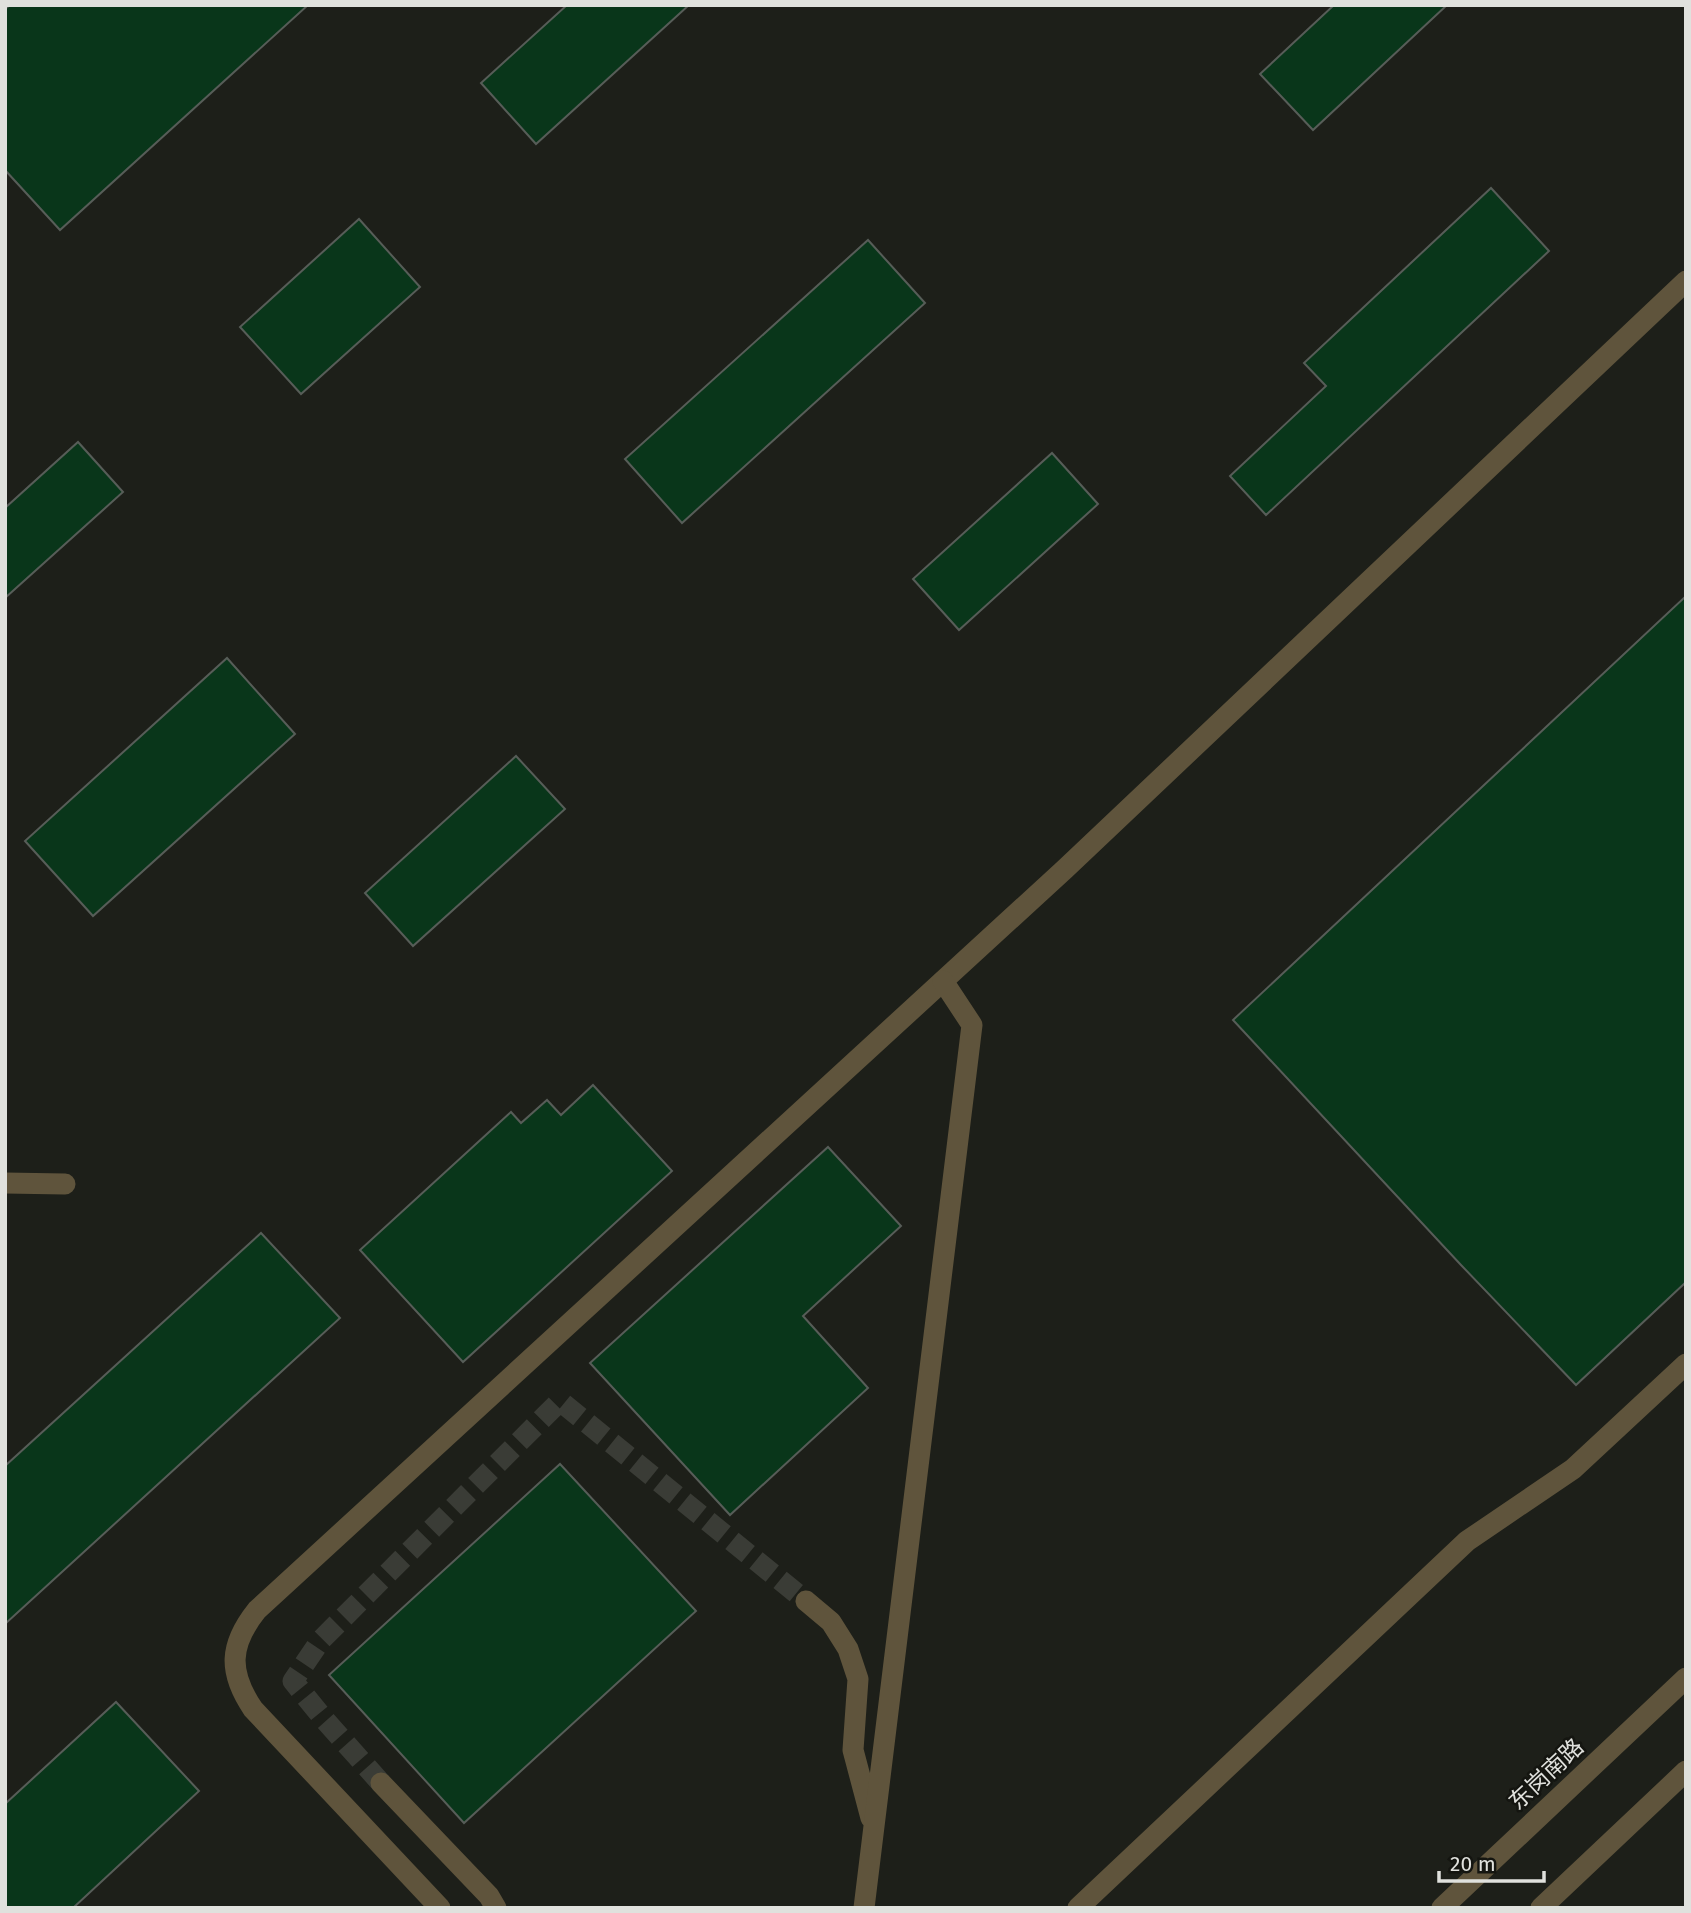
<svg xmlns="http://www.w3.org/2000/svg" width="1691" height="1913" viewBox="0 0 1691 1913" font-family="'Fira Sans','Noto Sans SC',sans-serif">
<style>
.building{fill:#09361a;stroke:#575d58;stroke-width:2}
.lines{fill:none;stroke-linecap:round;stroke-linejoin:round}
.minor-tunnel{stroke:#3a3c36;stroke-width:21;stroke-dasharray:21 10;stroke-linecap:butt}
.minor{stroke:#5f543c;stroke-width:21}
.labels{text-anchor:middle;stroke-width:5;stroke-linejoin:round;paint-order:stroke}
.street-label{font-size:23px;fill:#e0e1dd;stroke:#141510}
</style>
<rect width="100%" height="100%" fill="#1d1f19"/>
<g class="building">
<polygon points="10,5 308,5 60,230 5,170 5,9"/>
<polygon points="567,5 689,5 536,144 481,83"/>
<polygon points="1334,5 1447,5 1313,130 1260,74"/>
<polygon points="1491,188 1549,251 1266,515 1230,476 1326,386 1304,363"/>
<polygon points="359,219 420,287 301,394 240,327"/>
<polygon points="868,240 925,303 682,523 625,459"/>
<polygon points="78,442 123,492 5,598 5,508"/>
<polygon points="1052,453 1098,504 959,630 913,579"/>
<polygon points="1686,596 1686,1282 1576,1385 1461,1265 1233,1020"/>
<polygon points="227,658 295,734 93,916 25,841"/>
<polygon points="516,756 565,809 413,946 365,893"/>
<polygon points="593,1085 672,1171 463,1362 360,1250 511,1112 521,1123 547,1100 561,1115"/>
<polygon points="828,1147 901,1226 803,1316 868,1388 730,1515 590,1363"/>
<polygon points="261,1233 340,1318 5,1624 5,1466"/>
<polygon points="560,1464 696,1611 464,1823 329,1675"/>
<polygon points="116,1702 199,1791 73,1908 5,1908 5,1804"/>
</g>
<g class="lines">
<polyline class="minor-tunnel" points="381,1783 323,1718 293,1681 320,1641 560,1401 806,1601"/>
<g class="minor">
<polyline points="5,1183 65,1184"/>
<polyline points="806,1601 831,1622 848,1649 858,1679 853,1750 871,1818"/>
<polyline points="381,1783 489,1896 496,1908"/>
<path d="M440 1908 253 1709C228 1672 229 1645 257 1610L1065 869 1686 281"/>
<polyline points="864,1908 972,1025 943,981"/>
<polyline points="1078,1908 1467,1541 1573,1469 1686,1364"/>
<polyline points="1442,1908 1686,1678"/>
<polyline points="1541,1908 1686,1771"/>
</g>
</g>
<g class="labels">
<g class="street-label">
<text transform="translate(1546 1774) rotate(-43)" y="8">东岗南路</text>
</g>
</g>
<rect width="1691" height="1913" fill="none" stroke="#e0e1dd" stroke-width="14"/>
<path d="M1439 1871v10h105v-10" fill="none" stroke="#e0e1dd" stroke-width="3.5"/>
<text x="1450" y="1871" font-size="21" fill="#e0e1dd" stroke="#141510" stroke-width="5" paint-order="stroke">20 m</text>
</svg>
